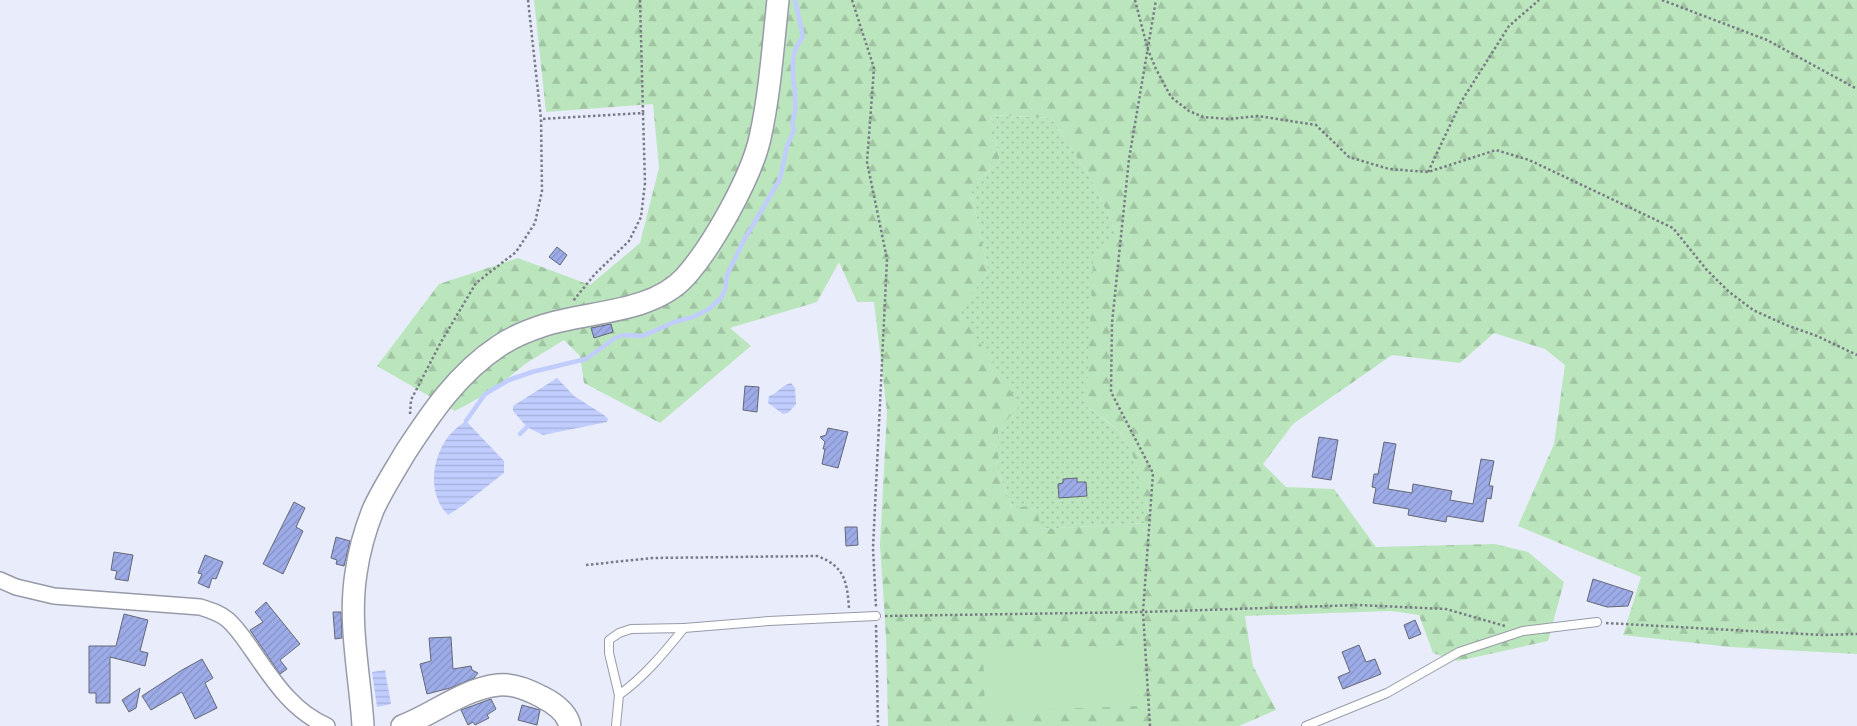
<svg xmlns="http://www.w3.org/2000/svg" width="1857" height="726" viewBox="0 0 1857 726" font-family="Manrope,sans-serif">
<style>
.grass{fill:url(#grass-dots)}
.forest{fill:url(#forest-firs);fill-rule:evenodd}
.pitch{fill:#bbe6bd}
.water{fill:url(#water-rules)}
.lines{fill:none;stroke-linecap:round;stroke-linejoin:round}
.stream{stroke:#c0cdfe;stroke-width:4.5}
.building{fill:url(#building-hatch);stroke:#646774}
.lane-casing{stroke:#979ba8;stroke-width:10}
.street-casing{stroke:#979ba8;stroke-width:18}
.secondary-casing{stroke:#979ba8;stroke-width:24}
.path{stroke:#787b84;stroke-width:2.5;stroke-dasharray:2.5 2.5;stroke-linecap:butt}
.lane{stroke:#fff;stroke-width:8}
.street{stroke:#fff;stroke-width:15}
.secondary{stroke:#fff;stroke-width:21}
</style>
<defs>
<pattern id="grass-dots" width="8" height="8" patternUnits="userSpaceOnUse" patternTransform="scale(1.25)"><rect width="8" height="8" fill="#bbe6bd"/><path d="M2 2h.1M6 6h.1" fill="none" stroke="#a0c4a2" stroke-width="1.8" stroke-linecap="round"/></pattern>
<pattern id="forest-firs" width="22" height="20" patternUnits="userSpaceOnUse" patternTransform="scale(1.25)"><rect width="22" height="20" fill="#bbe6bd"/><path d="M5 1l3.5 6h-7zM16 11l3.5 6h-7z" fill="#a0c4a2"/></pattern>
<pattern id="water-rules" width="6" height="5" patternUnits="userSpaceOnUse" patternTransform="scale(1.25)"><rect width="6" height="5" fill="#c0cdfe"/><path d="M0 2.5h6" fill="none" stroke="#a4afd9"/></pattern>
<pattern id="building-hatch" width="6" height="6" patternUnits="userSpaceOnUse" patternTransform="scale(1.25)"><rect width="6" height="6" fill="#9dace8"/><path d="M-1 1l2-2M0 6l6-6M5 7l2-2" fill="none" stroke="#8693c6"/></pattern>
</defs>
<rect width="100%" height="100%" fill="#e9edfb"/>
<path class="grass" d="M991 115 1051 118 1089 175 1118 235 1086 406C1096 414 1110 422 1119 432 1141 456 1142 493 1146 523L1041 529 1012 508 998 471V430L960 311 988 271 970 186 1000 162Z"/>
<path class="forest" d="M534 0H1857V654L1730 647 1623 635 1641 577 1518 526 1554 444 1565 365 1545 349 1494 333 1460 363 1392 355 1293 424 1263 464 1286 487 1334 489 1376 547 1495 544 1528 552 1564 582 1548 641 1458 661 1433 653 1419 615 1391 611 1245 616 1253 666 1276 710 1239 726H888L886 637 880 545 887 412 874 302H857L839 262 817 302 730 328 751 346 660 423 584 383 580 356 564 340 525 364 492 391 455 411 377 366 439 284 518 258 590 285 640 243 659 168 653 104 546 112ZM991 115 1051 118 1089 175 1118 235 1093 260 1086 406C1096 414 1111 422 1120 433 1140 458 1142 492 1145 523L1041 529 1036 505 1012 508 998 471V430L1020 405 960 312 988 271 970 186 1000 162Z"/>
<polygon class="pitch" points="1139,645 1141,706 985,711 983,651"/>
<g class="water">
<polygon points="557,378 574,396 604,415 608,419 607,422 543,435 527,427 513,411 513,406"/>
<path d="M791 383 795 388 796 404 788 413 783 414 768 403 769 396C777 394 782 385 791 383Z"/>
<path d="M466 421 504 461V473L462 506 448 515C429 496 431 465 444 443 449 434 457 427 466 421Z"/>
<polygon points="385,670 391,704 377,707 372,672"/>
</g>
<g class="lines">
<g class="stream">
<path d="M466 421 485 394 509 380 532 372 586 359 615 338 623 335 643 336 674 322 693 317 709 309 721 298 725 290 727 275 743 242 780 179 787 146 794 130C790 120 794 120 795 111 797 91 790 74 794 54 795 48 800 42 803 36L795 0"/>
<polyline points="520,434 527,427"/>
</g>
</g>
<g class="building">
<polygon points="557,247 567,255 560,265 549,257"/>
<polygon points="611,324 613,332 594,338 591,328"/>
<polygon points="745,386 759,387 757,412 743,410"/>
<polygon points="828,428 848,432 838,468 822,464 825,449 823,449 825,442 820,437 826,435"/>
<polygon points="1319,437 1338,440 1331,480 1312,477"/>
<polygon points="1384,442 1396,444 1388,489 1412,493 1413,484 1452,491 1450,500 1473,504 1481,459 1494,461 1489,486 1493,486 1491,499 1487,498 1483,522 1447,516 1446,522 1408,515 1409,509 1373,503 1376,488 1372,487 1374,474 1378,474"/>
<polygon points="1077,478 1077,482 1086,482 1087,496 1059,498 1058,484 1063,483 1063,479"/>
<polygon points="294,502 305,508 296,527 303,531 283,574 263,564"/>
<polygon points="845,527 857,527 858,545 846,546"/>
<polygon points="336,537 350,541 344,566 336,564 337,560 331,558"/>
<polygon points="114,552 133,555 128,581 115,579 117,571 111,570"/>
<polygon points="205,555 223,562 216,579 212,578 209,588 198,583 202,574 198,573"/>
<polygon points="1593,579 1633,592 1628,606 1607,607 1587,601"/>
<polygon points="266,602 300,644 280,660 287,669 280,674 250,630 263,622 255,612"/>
<polygon points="333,612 341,612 342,638 335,639"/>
<polygon points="124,614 148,620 140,651 148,653 145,666 110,657 110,703 96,703 96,693 89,693 89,646 116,646"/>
<polygon points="1415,620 1421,634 1409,639 1404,625"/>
<polygon points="451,637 453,669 471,666 472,670 478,673 474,678 450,688 427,694 420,664 431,661 429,638"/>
<polygon points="1359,645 1366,662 1375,659 1381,674 1343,689 1338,677 1350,672 1342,652"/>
<polygon points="202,659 213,678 205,683 217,708 195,719 182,692 151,710 142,696 182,670"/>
<polygon points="140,688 136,708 129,712 122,700"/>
<polygon points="491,699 496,709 487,715 489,718 475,725 473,722 468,725 461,710"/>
<polygon points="522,705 540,710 537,725 518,720"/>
</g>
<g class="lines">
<defs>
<g id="lane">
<polyline points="619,695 609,653 609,640 619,633 631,629 684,628"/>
<path d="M616 726 619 695C645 676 664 653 684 628L769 621 876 616"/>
<polyline points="1306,726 1387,693 1459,652 1523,631 1597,622"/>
</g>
<path id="street" d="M0 580 16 587 54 596 200 607C210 610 220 613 228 620 238 629 245 640 252 650 273 680 292 711 327 726"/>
<g id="secondary">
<path d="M363 726C360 675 348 624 356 573 359 552 365 530 373 510 382 490 394 472 405 453 431 413 458 373 499 346 512 337 527 331 542 326 586 311 651 314 685 277 712 247 751 178 760 138 770 93 773 46 778 0"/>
<path d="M402 726C434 714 463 689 498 685 513 683 529 690 542 697 554 703 567 712 570 726"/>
</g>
</defs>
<use href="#lane" class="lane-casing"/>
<use href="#street" class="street-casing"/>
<use href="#secondary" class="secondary-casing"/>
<g class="path">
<polyline points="528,0 541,119"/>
<polyline points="640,0 643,113"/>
<polyline points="852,0 874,68 867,162 887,259 873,548 876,607"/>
<polyline points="1135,0 1148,50 1156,69 1171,97 1189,111 1203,117 1229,119 1258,116 1316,125 1349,157 1389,169 1428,172 1496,150 1529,160 1673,228 1706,269 1728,291 1753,310 1786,325 1817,336 1857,355"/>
<polyline points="1662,0 1767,40 1857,89"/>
<polyline points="1428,172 1461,102 1509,26 1539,0"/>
<polyline points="410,414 411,400 441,342 476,283 516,252 535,223 542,191 541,119 643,113 645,183 641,217 629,241 595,274 573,301"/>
<path d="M586 565 652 558 817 556C845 566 847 582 849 608"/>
<polyline points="885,616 1143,612 1358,605 1446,609 1505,626"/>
<polyline points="1606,623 1822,635 1857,634"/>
<polyline points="876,625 878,726"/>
<polyline points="1150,726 1143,612 1153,473 1111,392 1112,323 1129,159 1156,0"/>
</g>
<use href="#lane" class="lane"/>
<use href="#street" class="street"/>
<use href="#secondary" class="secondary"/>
</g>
</svg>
